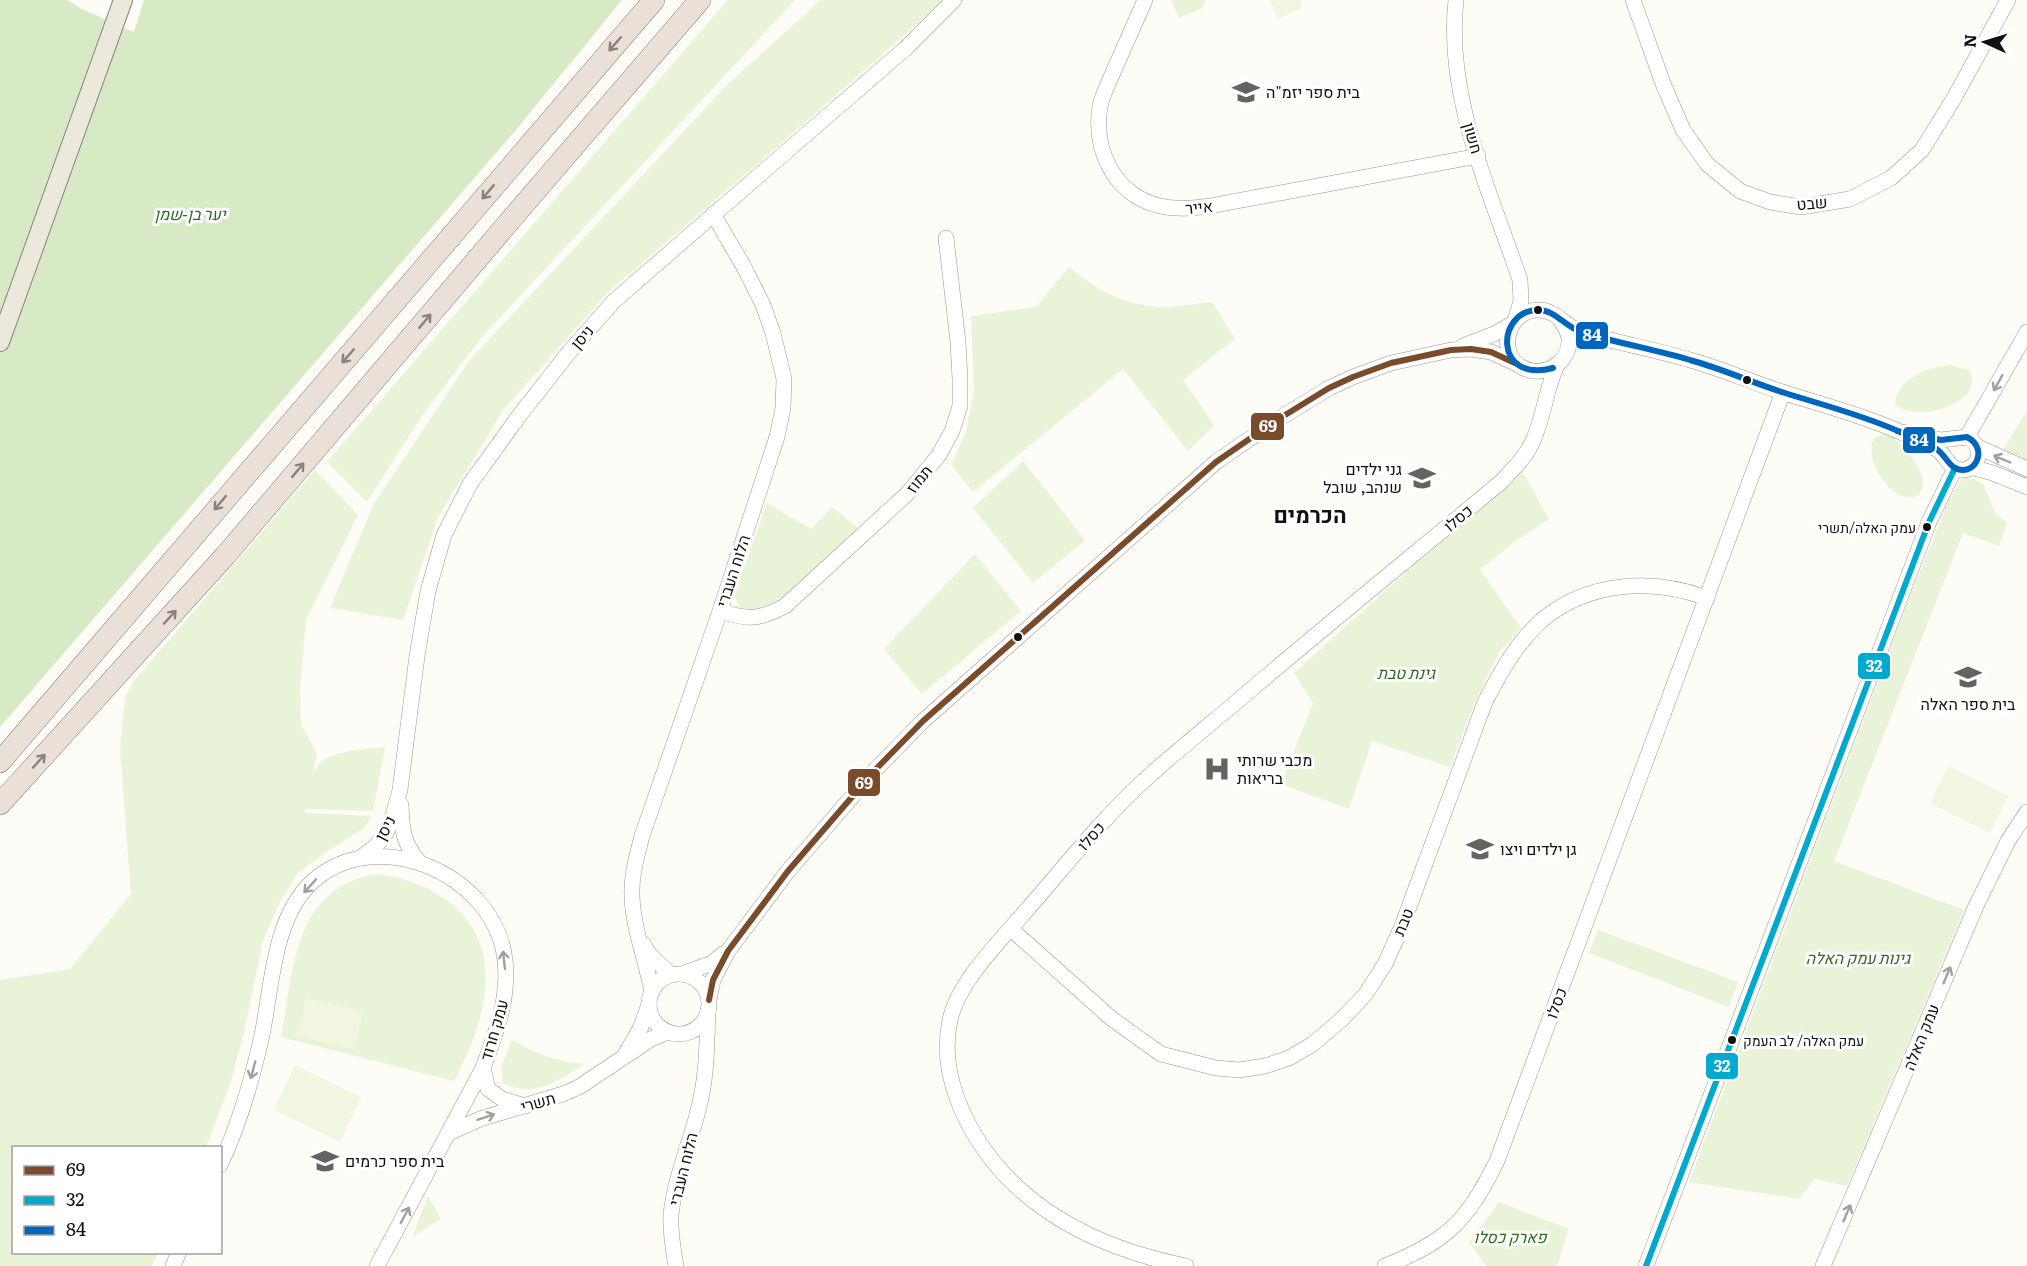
<svg xmlns="http://www.w3.org/2000/svg" width="2027" height="1266" viewBox="0 0 2027 1266" font-family="Literata,Heebo,serif">
<style>
.green{fill:#e8f3d7}
.forest{fill:#d8eac5}
.pitch{fill:#f1f6e1}
.lines{fill:none;stroke-linecap:round;stroke-linejoin:round}
.minor-casing{stroke:#979795;stroke-width:16}
.major-casing{stroke:#858482;stroke-width:20}
.highway-casing{stroke:#858482;stroke-width:22}
.minor{stroke:#fffffe;stroke-width:15}
.major{stroke:#ede8dc;stroke-width:18}
.highway{stroke:#eae0d8;stroke-width:21}
.bus-1-casing{stroke:#fff;stroke-width:10}
.bus-2-casing{stroke:#fff;stroke-width:10}
.bus-3-casing{stroke:#fff;stroke-width:10}
.bus-1{stroke:#7a4b2a;stroke-width:6}
.bus-2{stroke:#00a9ce;stroke-width:6}
.bus-3{stroke:#0065bd;stroke-width:6}
.oneway{stroke:#88837e}
.oneway2{stroke:#a0a09f}
.bus-dot{fill:#111;stroke:#fff;stroke-width:2}
.labels{text-anchor:middle;stroke-width:6;stroke-linejoin:round;paint-order:stroke}
.bus-label{font-size:14px;fill:#111;stroke:#fff;text-anchor:end}
.poi-label{font-size:16px;fill:#111;stroke:#fff;text-anchor:start}
.street-label{font-size:16px;fill:#111;stroke:#fff}
.park-label{font-size:16px;font-style:italic;fill:#306b1f;stroke:#fff}
.district-label{font-size:22px;font-weight:bold;fill:#111;stroke:#fff}
.line-badge{stroke:#fff;stroke-width:2}
.badge-label{font-size:16px;text-anchor:middle;font-weight:bold;fill:#fff}
</style>
<rect width="100%" height="100%" fill="#fdfcf7"/>
<g class="green">
<polygon points="728,0 795,0 481,338 421,417 367,502 327,462"/>
<polygon points="821,0 944,0 771,152 608,292 504,409 438,517 403,620 330,608 374,504 469,361 727,85"/>
<polygon points="1171,0 1205,0 1203,8 1179,18"/>
<path d="M1069 267C1097 291 1124 305 1161 307 1178 308 1196 303 1212 302L1235 339 1183 380 1214 425 1188 451 1123 369 973 492 951 465 966 432 974 390 971 316 1036 307Z"/>
<path d="M1951 365 1969 370C1987 403 1916 425 1895 404 1898 377 1928 367 1951 365Z"/>
<polygon points="2027,411 2027,467 2001,453"/>
<path d="M1888 434C1898 439 1920 465 1922 476 1924 483 1922 488 1919 495 1890 510 1857 446 1878 436 1881 435 1885 435 1888 434Z"/>
<polygon points="1023,461 1085,540 1033,583 973,508"/>
<polygon points="1521,469 1549,519 1514,542 1480,570 1521,628 1499,652 1475,702 1450,767 1372,741 1349,809 1281,784 1313,703 1294,673"/>
<path d="M315 470 358 515 306 620 300 689 301 724 317 754 312 777C314 773 316 767 319 764 330 751 369 748 385 747L373 811 304 809 306 813 372 816 363 829 329 850 298 873 281 900 263 940 244 1033 230 1084 206 1147 14 1148V1252L158 1253 152 1266H0V980L70 969 131 894 120 748 125 697 134 681Z"/>
<polygon points="1963,476 1975,479 1984,485 1995,513 2007,523 1999,546 1963,533 1834,861 1964,910 1847,1186 1814,1179 1799,1199 1689,1182 1910,596 1949,500"/>
<polygon points="767,503 811,529 832,507 858,528 785,598 755,610 741,609 734,596"/>
<polygon points="975,554 1021,611 922,694 884,649"/>
<path d="M377 874C402 877 425 885 445 899 510 946 485 1022 454 1081L281 1037C294 970 293 887 377 874Z"/>
<polygon points="1598,930 1738,982 1729,1007 1589,953"/>
<path d="M512 1039C537 1055 556 1061 585 1064 560 1080 533 1099 503 1083L501 1068Z"/>
<polygon points="428,1196 441,1219 412,1237"/>
<polygon points="1499,1202 1569,1229 1557,1266 1486,1266 1469,1242"/>
</g>
<polygon class="forest" points="0,0 67,0 84,10 134,32 144,0 622,0 515,131 0,727"/>
<g class="pitch">
<polygon points="1270,0 1300,0 1303,7 1278,19"/>
<polygon points="1948,766 2008,796 1990,833 1930,803"/>
<polygon points="306,998 363,1011 354,1050 297,1036"/>
<polygon points="295,1065 361,1097 340,1142 274,1110"/>
</g>
<g class="lines">
<defs>
<g id="minor">
<path d="M1145 0C1135 23 1125 45 1115 68 1110 80 1103 93 1100 106 1093 150 1114 195 1160 206 1177 210 1193 208 1210 206L1478 156"/>
<path d="M1456 0C1445 96 1490 191 1520 280L1521 301 1515 321"/>
<polyline points="1633,0 1664,86 1683,130 1707,164 1740,191 1770,202 1801,207 1850,199 1891,178 1922,150 1953,100 2008,0"/>
<path d="M1559 318C1563 324 1568 330 1569 338 1571 364 1541 380 1520 366 1496 350 1509 309 1539 310 1554 310 1563 323 1575 329 1579 331 1584 333 1588 334 1622 344 1657 350 1690 360 1723 369 1753 383 1785 393 1823 405 1862 415 1898 431 1911 437 1929 443 1939 451 1945 456 1948 464 1955 468 1974 478 1990 449 1967 437L1941 440 1897 431"/>
<polyline points="1463,346 1494,334 1512,324"/>
<polyline points="1967,437 2027,332"/>
<polyline points="1978,447 2027,469"/>
<polyline points="1970,467 1993,473 2027,487"/>
<path d="M720 611C748 620 759 620 785 606L907 494 939 455 952 431 960 406V379L958 342 946 238"/>
<path d="M401 805C402 831 403 843 420 863"/>
<polyline points="360,858 375,847 385,835 391,823 400,790 417,656 428,591 444,535 470,484 519,416 570,351 614,301 906,48 954,0"/>
<path d="M1011 929 1112 1019 1161 1054 1216 1068 1239 1070 1265 1066 1289 1058 1313 1044 1341 1020 1365 995 1385 964 1402 926 1485 702C1500 673 1517 642 1542 620 1589 581 1652 578 1707 598"/>
<polyline points="644,945 649,954 671,975"/>
<polyline points="682,974 712,963 723,954"/>
<circle cx="679" cy="1004" r="30"/>
<path d="M652 992C646 960 633 928 632 896 631 875 637 856 642 836L720 611 777 437 783 408 784 379 773 333 763 305 744 267 713 214"/>
<polyline points="709,1000 713,980 728,951 788,871 877,768 923,721 1216,462 1277,420 1329,388 1353,377 1391,363 1451,350 1471,349 1491,352 1517,364"/>
<polyline points="626,1053 641,1027 649,1004"/>
<polyline points="483,1068 488,1089 502,1099 525,1106"/>
<polyline points="449,1133 480,1119 563,1094 579,1087 651,1039 668,1032"/>
<path d="M220 1165C240 1124 252 1080 262 1035 272 987 273 918 312 882 375 824 489 872 504 953 511 993 497 1031 483 1068L377 1266"/>
<polyline points="173,1266 179,1252"/>
<path d="M676 1266C673 1249 670 1232 671 1215 675 1175 693 1137 701 1098 707 1070 707 1039 708 1010"/>
<path d="M1186 1266C1111 1251 1040 1220 992 1160 962 1122 939 1070 950 1020 958 982 1000 941 1025 912 1062 870 1097 825 1137 787 1168 758 1202 731 1234 704 1322 629 1412 556 1501 482 1513 469 1526 457 1533 441 1544 416 1546 389 1557 365"/>
<path d="M1385 1266C1448 1241 1467 1221 1497 1161L1783 392"/>
<polyline points="1646,1266 1929,522 1955,468"/>
<polyline points="1823,1266 1976,906 2008,841 2027,812"/>
</g>
<polyline id="major" points="0,342 123,0"/>
<g id="highway">
<path d="M0 762C217 507 435 253 654 0"/>
<polyline points="0,804 225,556 508,223 700,0"/>
</g>
</defs>
<use href="#minor" class="minor-casing"/>
<use href="#major" class="major-casing"/>
<use href="#highway" class="highway-casing"/>
<use href="#minor" class="minor"/>
<use href="#major" class="major"/>
<use href="#highway" class="highway"/>
<defs>
<polyline id="bus-1" points="709,1000 713,980 728,951 788,871 877,768 923,721 1216,462 1277,420 1329,388 1353,377 1391,363 1451,350 1471,349 1491,352 1517,364"/>
<polyline id="bus-2" points="1646,1266 1929,522 1955,468"/>
<path id="bus-3" d="M1553 368C1493 384 1496 310 1538 310 1554 310 1562 323 1575 329 1579 331 1584 333 1588 334 1622 344 1657 350 1690 360 1723 369 1753 383 1785 393 1823 405 1862 415 1898 431 1911 437 1929 443 1939 451 1945 456 1948 464 1955 468 1974 478 1990 449 1967 437L1941 440 1897 431"/>
</defs>
<use href="#bus-1" class="bus-1-casing"/>
<use href="#bus-2" class="bus-2-casing"/>
<use href="#bus-3" class="bus-3-casing"/>
<use href="#bus-1" class="bus-1"/>
<use href="#bus-2" class="bus-2"/>
<use href="#bus-3" class="bus-3"/>
</g>
<defs><path id="oneway-shaft" d="M-6 0H5M1.5-3L5.5 0L1.5 3" fill="none" stroke-width="1.6" stroke-linecap="round" stroke-linejoin="round" transform="scale(1.5)"/></defs>
<g class="oneway">
<use href="#oneway-shaft" transform="translate(615 44) rotate(131)"/>
<use href="#oneway-shaft" transform="translate(488 192) rotate(130)"/>
<use href="#oneway-shaft" transform="translate(425 321) rotate(-50)"/>
<use href="#oneway-shaft" transform="translate(348 356) rotate(131)"/>
<use href="#oneway-shaft" transform="translate(298 470) rotate(-50)"/>
<use href="#oneway-shaft" transform="translate(220 503) rotate(130)"/>
<use href="#oneway-shaft" transform="translate(170 617) rotate(-48)"/>
<use href="#oneway-shaft" transform="translate(39 761) rotate(-48)"/>
</g>
<g class="oneway2">
<use href="#oneway-shaft" transform="translate(1998 383) rotate(119)"/>
<use href="#oneway-shaft" transform="translate(2002 459) rotate(-157)"/>
<use href="#oneway-shaft" transform="translate(310 886) rotate(132)"/>
<use href="#oneway-shaft" transform="translate(504 960) rotate(-96)"/>
<use href="#oneway-shaft" transform="translate(1947 975) rotate(-67)"/>
<use href="#oneway-shaft" transform="translate(253 1070) rotate(105)"/>
<use href="#oneway-shaft" transform="translate(486 1117) rotate(-18)"/>
<use href="#oneway-shaft" transform="translate(1847 1213) rotate(-67)"/>
<use href="#oneway-shaft" transform="translate(405 1215) rotate(-62)"/>
</g>
<defs>
<symbol id="school-bare" viewBox="-9 -9 18 18"><path d="M0-5L7-2L0 1L-7-2ZM-4 1L0 2.5L4 1V4Q0 6-4 4Z" fill="#646362" stroke="#fff" stroke-width="2.5" paint-order="stroke"/></symbol>
<symbol id="hospital-bare" viewBox="-9 -9 18 18"><path d="M-5-5h3v3.5h4V-5h3V5h-3V1.5h-4V5h-3Z" fill="#646362" stroke="#fff" stroke-width="2.5" paint-order="stroke"/></symbol>
</defs>
<g fill-rule="evenodd">
<use href="#school-bare" x="1227" y="73" width="38" height="38"/>
<use href="#school-bare" x="1403" y="459" width="38" height="38"/>
<use href="#school-bare" x="1949" y="658" width="38" height="38"/>
<use href="#hospital-bare" x="1198" y="750" width="38" height="38"/>
<use href="#school-bare" x="1461" y="830" width="38" height="38"/>
<use href="#school-bare" x="306" y="1142" width="38" height="38"/>
</g>
<g class="bus-dot">
<circle cx="1538" cy="310" r="5"/>
<circle cx="1747" cy="380" r="5"/>
<circle cx="1927" cy="527" r="5"/>
<circle cx="1018" cy="637" r="5"/>
<circle cx="1732" cy="1040" r="5"/>
</g>
<g class="labels">
<g class="bus-label">
<text x="1916" y="533">עמק האלה/תשרי</text>
<text x="1743" y="1046" text-anchor="start">עמק האלה/ לב העמק</text>
</g>
<g class="poi-label">
<text x="1266" y="98">בית ספר יזמ"ה</text>
<text x="1402" y="475" text-anchor="end">גני ילדים<tspan x="1402" dy="18">שנהב, שובל</tspan></text>
<text x="1968" y="710" text-anchor="middle">בית ספר האלה</text>
<text x="1237" y="766">מכבי שרותי<tspan x="1237" dy="18">בריאות</tspan></text>
<text x="1500" y="855">גן ילדים ויצו</text>
<text x="345" y="1167">בית ספר כרמים</text>
</g>
<g class="street-label">
<text transform="translate(1473 138) rotate(74)" y="6">חשון</text>
<text transform="translate(1812 203) rotate(-5)" y="6">שבט</text>
<text transform="translate(1199 207) rotate(-5)" y="6">אייר</text>
<text transform="translate(582 337) rotate(-49)" y="6">ניסן</text>
<text transform="translate(919 479) rotate(-51)" y="6">תמוז</text>
<text transform="translate(1458 518) rotate(-40)" y="6">כסלו</text>
<text transform="translate(733 571) rotate(-72)" y="6">הלוח העברי</text>
<text transform="translate(385 828) rotate(-62)" y="6">ניסן</text>
<text transform="translate(1091 836) rotate(-49)" y="6">כסלו</text>
<text transform="translate(1403 922) rotate(-68)" y="6">טבת</text>
<text transform="translate(1556 1003) rotate(-70)" y="6">כסלו</text>
<text transform="translate(494 1030) rotate(-74)" y="6">עמק חרוד</text>
<text transform="translate(1921 1037) rotate(-68)" y="6">עמק האלה</text>
<text transform="translate(538 1102) rotate(-16)" y="6">תשרי</text>
<text transform="translate(683 1169) rotate(-76)" y="6">הלוח העברי</text>
</g>
<g class="park-label">
<text x="190" y="220">יער בן-שמן</text>
<text x="1406" y="679">גינת טבת</text>
<text x="1858" y="964">גינות עמק האלה</text>
<text x="1510" y="1243">פארק כסלו</text>
</g>
<g class="district-label">
<text x="1310" y="523">הכרמים</text>
</g>
</g>
<g class="line-badge">
<rect x="1575" y="321" width="34" height="29" rx="6" fill="#0065bd"/>
<rect x="1250" y="412" width="35" height="29" rx="6" fill="#7a4b2a"/>
<rect x="1902" y="426" width="34" height="28" rx="6" fill="#0065bd"/>
<rect x="1857" y="652" width="34" height="28" rx="6" fill="#00a9ce"/>
<rect x="847" y="768" width="34" height="29" rx="6" fill="#7a4b2a"/>
<rect x="1705" y="1052" width="34" height="28" rx="6" fill="#00a9ce"/>
</g>
<g class="badge-label">
<text x="1592" y="341">84</text>
<text x="1268" y="432">69</text>
<text x="1919" y="446">84</text>
<text x="1874" y="672">32</text>
<text x="864" y="789">69</text>
<text x="1722" y="1072">32</text>
</g>
<rect x="12" y="1146" width="210" height="108" fill="#ffffff" stroke="#a0a0a0" stroke-width="1.5"/>
<rect x="24" y="1166" width="30" height="9" fill="#7a4b2a" stroke="#a0a0a0" stroke-width="1.5"/>
<text x="66" y="1176" font-size="18" fill="#111111">69</text>
<rect x="24" y="1196" width="30" height="9" fill="#00a9ce" stroke="#a0a0a0" stroke-width="1.5"/>
<text x="66" y="1206" font-size="18" fill="#111111">32</text>
<rect x="24" y="1226" width="30" height="9" fill="#0065bd" stroke="#a0a0a0" stroke-width="1.5"/>
<text x="66" y="1236" font-size="18" fill="#111111">84</text>
<g transform="translate(1985 42) rotate(274)" stroke="#ffffff" stroke-width="4.5" paint-order="stroke">
<path d="M0-4.5L10 22L0 15L-10 22Z" fill="#111111"/>
<text y="-9" font-size="16" font-weight="bold" text-anchor="middle" fill="#111111">N</text>
</g>
</svg>
